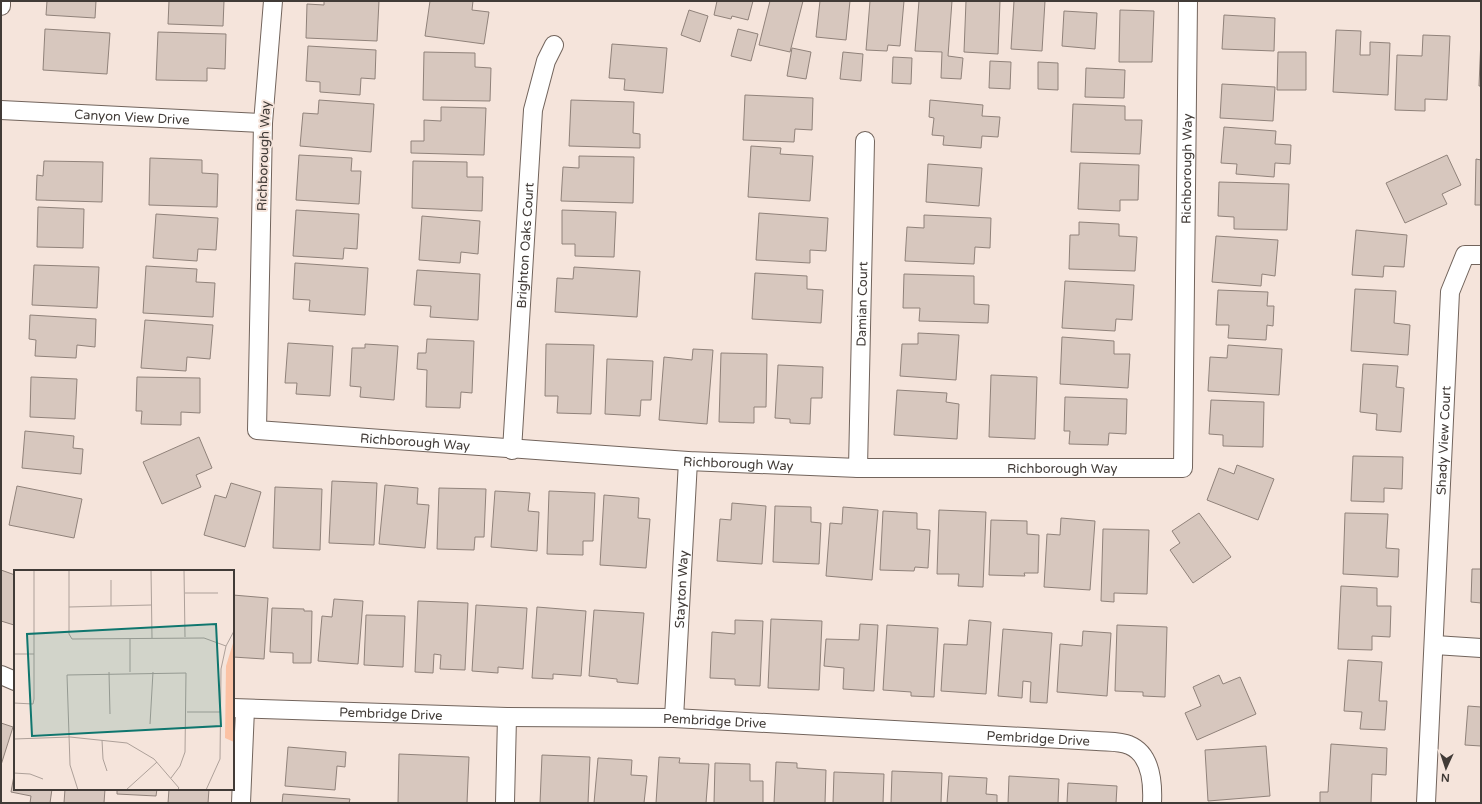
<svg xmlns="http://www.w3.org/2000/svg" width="1482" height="804" viewBox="0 0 1482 804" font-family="'Varela Round',sans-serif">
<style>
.building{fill:#d7c7be;stroke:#90827a}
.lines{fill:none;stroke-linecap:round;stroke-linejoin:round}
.minor-casing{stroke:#72645c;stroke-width:20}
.minor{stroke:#fff;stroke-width:18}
.labels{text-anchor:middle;stroke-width:4;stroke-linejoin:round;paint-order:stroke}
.street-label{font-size:13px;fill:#413b37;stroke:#f5e4db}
.inset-road{fill:none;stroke:#ada099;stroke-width:1}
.view{fill:#0f766e;fill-opacity:0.15;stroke:#0f766e;stroke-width:2}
.inset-edge{fill:none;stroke:#413b37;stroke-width:2}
</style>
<rect width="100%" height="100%" fill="#f5e4db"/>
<g class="building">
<polygon points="47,1 96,1 95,18 46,15"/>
<polygon points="169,1 224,1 223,26 168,24"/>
<polygon points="324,1 379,1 377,41 306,38 307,4 324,5"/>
<polygon points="430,1 473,1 472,10 489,12 484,44 425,36"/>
<polygon points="717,1 753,1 748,20 732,16 731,19 714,15"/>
<polygon points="770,1 803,1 790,52 759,45"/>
<polygon points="820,1 850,1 846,40 816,37"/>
<polygon points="870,1 904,1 900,46 888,45 887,51 866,50"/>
<polygon points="919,1 952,1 948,56 963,58 961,79 941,78 942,52 915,51"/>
<polygon points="966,1 1000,1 998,54 964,52"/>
<polygon points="1014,1 1045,1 1042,51 1011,49"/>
<polygon points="689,10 708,16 700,42 681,35"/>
<polygon points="1120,10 1154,11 1152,62 1119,62"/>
<polygon points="1064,11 1097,13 1095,49 1062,46"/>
<polygon points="1224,15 1275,18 1274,51 1222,49"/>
<polygon points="45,29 110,33 107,74 43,70"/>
<polygon points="738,29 758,34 751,61 731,56"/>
<polygon points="1336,30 1361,31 1360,55 1370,55 1370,42 1390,43 1388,95 1333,92"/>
<polygon points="158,32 226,34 225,69 207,68 207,81 156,80"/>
<polygon points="1423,35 1450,36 1447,100 1425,99 1425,111 1395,110 1397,55 1422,56"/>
<polygon points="1481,38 1481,86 1479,86"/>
<polygon points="612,44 667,48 663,93 624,90 625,79 609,78"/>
<polygon points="308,46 376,50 375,79 361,78 360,95 320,92 320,82 306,81"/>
<polygon points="792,48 811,52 806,79 787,76"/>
<polygon points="424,52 475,53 475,67 491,68 490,101 423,100"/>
<polygon points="843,52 863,54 861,81 840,79"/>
<polygon points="1278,52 1306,52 1306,90 1277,90"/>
<polygon points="893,57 912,58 911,84 892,83"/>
<polygon points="990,61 1011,62 1010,89 989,88"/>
<polygon points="1038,62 1058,63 1058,90 1038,89"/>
<polygon points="1086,68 1125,70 1124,98 1085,97"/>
<polygon points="1222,84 1275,87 1273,121 1220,118"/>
<polygon points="745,95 813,98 812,130 795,129 794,142 743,140"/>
<polygon points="319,100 374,104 371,152 300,146 303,113 318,114"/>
<polygon points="571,100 634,102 633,133 640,134 640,148 569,146"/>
<polygon points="930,100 983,105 982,116 1000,117 998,137 982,136 981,148 943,145 944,136 932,135 934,118 929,117"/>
<polygon points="1073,104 1125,106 1125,120 1142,120 1140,154 1071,152"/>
<polygon points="441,107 486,108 484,155 411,153 411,141 424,141 424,120 441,121"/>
<polygon points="1224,127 1276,131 1275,144 1291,145 1290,164 1275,163 1274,177 1236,174 1237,164 1221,163"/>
<polygon points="751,146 781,148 780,154 813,156 810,201 748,197"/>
<polygon points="299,155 352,158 351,171 361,171 359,204 296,200"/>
<polygon points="1447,155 1461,185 1442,194 1447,204 1405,223 1386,183"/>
<polygon points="579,156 634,157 633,203 561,201 563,167 579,168"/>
<polygon points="150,158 202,160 202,173 218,174 217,207 149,205"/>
<polygon points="1476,159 1481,160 1481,205 1475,205"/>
<polygon points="44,161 103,162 102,202 36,200 37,175 43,176"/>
<polygon points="413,161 467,162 467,177 483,177 482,211 412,208"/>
<polygon points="1080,163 1139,165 1138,200 1120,200 1120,211 1078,209"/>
<polygon points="928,164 982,168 979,206 926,202"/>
<polygon points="1219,182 1289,184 1287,230 1234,229 1234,217 1218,216"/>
<polygon points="38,207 84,209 83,248 37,247"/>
<polygon points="296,210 359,214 357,249 344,248 343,259 293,256"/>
<polygon points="562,210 616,212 614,257 575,256 575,244 562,244"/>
<polygon points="759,213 828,218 826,251 810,250 810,263 756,260"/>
<polygon points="156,214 218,218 216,250 198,249 197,261 153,258"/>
<polygon points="924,215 991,218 990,248 975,247 974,264 905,261 907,227 924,228"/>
<polygon points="422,216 480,221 478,254 461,252 460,263 419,260"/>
<polygon points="1079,222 1119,224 1119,236 1137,237 1135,271 1069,269 1070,235 1079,235"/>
<polygon points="1356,230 1407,235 1404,267 1384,266 1383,277 1352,275"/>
<polygon points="1216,236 1278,240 1275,276 1262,274 1261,286 1212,282"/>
<polygon points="295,263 368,268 365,315 309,311 310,300 293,299"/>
<polygon points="34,265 99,267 97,308 32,305"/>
<polygon points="146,266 197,269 196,282 215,283 213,317 143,313"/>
<polygon points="574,267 640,271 637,317 555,312 557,278 573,279"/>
<polygon points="417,270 480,274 478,320 430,317 431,306 414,305"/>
<polygon points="755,273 807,276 807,289 823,290 821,323 752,319"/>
<polygon points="904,274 974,276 974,304 989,305 988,323 919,321 920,308 903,308"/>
<polygon points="1065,281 1134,285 1132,320 1116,319 1115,331 1062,328"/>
<polygon points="1355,289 1396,291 1394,323 1410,325 1408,355 1351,351"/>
<polygon points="1218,290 1268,292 1267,306 1274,306 1273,326 1267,325 1266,340 1228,338 1229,325 1216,325"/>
<polygon points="30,315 96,319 95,347 77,345 76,358 35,356 36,340 29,339"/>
<polygon points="145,320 213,325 210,359 187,357 186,371 141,368"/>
<polygon points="918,333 959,335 956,380 900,376 902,344 918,344"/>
<polygon points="1062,337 1114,341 1114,354 1130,354 1128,388 1060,384"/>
<polygon points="427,339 474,341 472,393 461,392 460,408 426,407 427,370 417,369 418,353 426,353"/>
<polygon points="288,343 333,346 330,396 296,394 297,383 285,383"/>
<polygon points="365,344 398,346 394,400 360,397 361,387 350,386 352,348 365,348"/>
<polygon points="546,344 594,345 591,414 557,413 558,396 545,396"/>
<polygon points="1228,345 1282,349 1279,395 1208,391 1210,357 1227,358"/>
<polygon points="693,349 713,350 707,424 659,420 664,357 692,360"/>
<polygon points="721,353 767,354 766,407 754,407 754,423 719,422"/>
<polygon points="607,359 653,361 651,400 641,400 640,416 605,414"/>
<polygon points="1363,364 1398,366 1396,387 1404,388 1401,432 1376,430 1377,414 1360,412"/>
<polygon points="778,365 823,367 822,398 811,398 810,424 790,423 790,419 775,418"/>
<polygon points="991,375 1037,377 1035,439 989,437"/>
<polygon points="31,377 77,379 75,419 30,417"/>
<polygon points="137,377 200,378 200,413 181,412 181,425 141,424 142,411 136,411"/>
<polygon points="897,390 947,393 946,402 959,404 957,439 894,435"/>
<polygon points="1065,397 1127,399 1126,434 1109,433 1108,445 1069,444 1070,431 1064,431"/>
<polygon points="1211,400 1264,402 1263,447 1223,446 1223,435 1209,434"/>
<polygon points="25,431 74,436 73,448 83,449 81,474 22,468"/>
<polygon points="199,437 212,468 196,475 201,487 162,504 143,462"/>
<polygon points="1353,456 1403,457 1402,489 1384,488 1384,502 1351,501"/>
<polygon points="1237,465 1274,479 1258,520 1207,500 1219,468 1234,474"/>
<polygon points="332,481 377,483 374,545 329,543"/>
<polygon points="231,483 261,492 245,547 204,535 215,495 226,498"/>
<polygon points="385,485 418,488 417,504 429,505 425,548 379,544"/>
<polygon points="17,486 82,499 74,538 9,525"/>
<polygon points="275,487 322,489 320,550 273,548"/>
<polygon points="439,488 486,489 484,537 475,537 474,550 437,549"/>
<polygon points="495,491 530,493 528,511 539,512 537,551 491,547"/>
<polygon points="549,491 595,493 593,541 583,541 583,555 547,554"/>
<polygon points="604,495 639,498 638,518 650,519 646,568 600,565"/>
<polygon points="732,503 766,506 762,564 717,561 720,519 731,520"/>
<polygon points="775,506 811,507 811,522 821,523 819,564 773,562"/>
<polygon points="843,507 878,510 872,580 826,576 830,523 842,524"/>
<polygon points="939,510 986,512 983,587 958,586 959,574 937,574"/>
<polygon points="883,511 917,513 917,529 930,530 928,568 915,567 914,571 880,570"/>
<polygon points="1199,513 1231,557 1193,583 1170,550 1180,543 1172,531"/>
<polygon points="1345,513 1388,514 1386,548 1399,549 1398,577 1343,574"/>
<polygon points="1061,518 1095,521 1090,590 1044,587 1047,534 1060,535"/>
<polygon points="991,520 1027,521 1027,534 1039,535 1038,573 1024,573 1025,576 989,575"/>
<polygon points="1103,529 1149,530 1147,594 1114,593 1114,602 1101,601"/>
<polygon points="1472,569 1481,569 1481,603 1471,602"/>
<polygon points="1,570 15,575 14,625 1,621"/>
<polygon points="1341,586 1377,588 1377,606 1391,606 1390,637 1372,636 1372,650 1338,649"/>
<polygon points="233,595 268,598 264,659 233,657"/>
<polygon points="334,599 363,601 358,664 318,661 322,616 332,617"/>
<polygon points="418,601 468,603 465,670 440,669 441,655 434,654 433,673 415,672"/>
<polygon points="476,605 527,608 523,669 498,667 498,673 472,671"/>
<polygon points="537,607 586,611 581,676 553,674 553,679 532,678"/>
<polygon points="272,608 304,609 304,611 312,611 311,663 293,663 293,653 270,652"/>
<polygon points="594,610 644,613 638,684 617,682 617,679 589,676"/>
<polygon points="366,615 405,616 403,667 364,665"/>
<polygon points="771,619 822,621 819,690 768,688"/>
<polygon points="735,620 763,621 760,686 735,685 735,679 710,678 712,632 735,634"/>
<polygon points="969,620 991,622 986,694 941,691 944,644 967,645"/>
<polygon points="860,624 878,625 874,691 843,689 844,668 824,666 826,639 859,640"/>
<polygon points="887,625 938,628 934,697 911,696 911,692 883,690"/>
<polygon points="1117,625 1167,627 1165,697 1143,696 1143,692 1115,691"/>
<polygon points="1003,629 1052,633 1047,703 1030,702 1031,682 1023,681 1022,698 998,696"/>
<polygon points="1083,631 1111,633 1107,696 1057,692 1060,644 1082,646"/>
<polygon points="1348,660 1382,662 1379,701 1387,701 1385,730 1360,729 1362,712 1344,711"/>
<polygon points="1219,675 1223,684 1240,677 1256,714 1197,740 1185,713 1201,706 1193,687"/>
<polygon points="1468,706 1481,707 1481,746 1465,745"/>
<polygon points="1,723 13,727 1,765"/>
<polygon points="1331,744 1387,748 1386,775 1372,774 1371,803 1320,803 1320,792 1328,792"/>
<polygon points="1266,746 1270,796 1208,801 1205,750"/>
<polygon points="288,747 346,752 345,767 337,766 335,790 285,786"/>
<polygon points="399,754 469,757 467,803 398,803"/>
<polygon points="542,755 590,757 588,803 540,803"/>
<polygon points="659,757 680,758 679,763 709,764 706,803 656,803"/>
<polygon points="598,758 632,760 631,775 647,776 644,803 594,803"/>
<polygon points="776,762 797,763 797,768 826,770 825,803 774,803"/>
<polygon points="715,763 750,764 750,781 763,781 763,803 714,803"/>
<polygon points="15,770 15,789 52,789 50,803 30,803 31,796 11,792"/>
<polygon points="892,771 942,773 941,803 891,803"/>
<polygon points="834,772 884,774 883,803 833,803"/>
<polygon points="949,776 987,778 986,794 997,795 997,803 947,803"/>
<polygon points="1009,776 1059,779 1058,803 1008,803"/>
<polygon points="1068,783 1117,786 1116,803 1067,803"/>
<polygon points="65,789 105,789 104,803 64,803"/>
<polygon points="117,789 157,789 156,796 117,794"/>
<polygon points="169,789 209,789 208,803 168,803"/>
<polygon points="283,794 350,799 349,803 282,803"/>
</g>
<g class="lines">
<defs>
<g id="minor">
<path id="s1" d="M273 1 263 123 257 430 688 461 858 468H1183L1188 1"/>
<polyline points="1,6 1,1"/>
<path id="s2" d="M1 110 263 123"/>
<path id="s3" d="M512 450 533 110 546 61 554 45"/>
<path id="s4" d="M858 468 865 141"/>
<polyline points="1435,645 1481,648"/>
<polyline points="1,675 15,681"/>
<path id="s5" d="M233 708 507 717 674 718 1097 741C1107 742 1120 741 1129 745 1151 754 1153 783 1152 803"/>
<path id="s6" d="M674 718 688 461"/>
<polyline points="241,803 245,709"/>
<polyline points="505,803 507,717"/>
<path id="s7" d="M1426 803 1450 292 1465 255H1481"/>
</g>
</defs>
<use href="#minor" class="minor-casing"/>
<use href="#minor" class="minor"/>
</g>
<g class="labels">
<g class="street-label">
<text dy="5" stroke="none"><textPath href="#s2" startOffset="131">Canyon View Drive</textPath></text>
<text transform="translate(263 156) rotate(-88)" y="5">Richborough Way</text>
<text dy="5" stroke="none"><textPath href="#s1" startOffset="1656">Richborough Way</textPath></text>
<text dy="5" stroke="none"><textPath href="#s3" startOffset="205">Brighton Oaks Court</textPath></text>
<text dy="5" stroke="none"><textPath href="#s4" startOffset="164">Damian Court</textPath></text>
<text dy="5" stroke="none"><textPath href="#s7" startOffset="363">Shady View Court</textPath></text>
<text dy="5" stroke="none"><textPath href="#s1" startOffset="588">Richborough Way</textPath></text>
<text dy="5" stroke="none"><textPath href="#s1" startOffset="912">Richborough Way</textPath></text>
<text dy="5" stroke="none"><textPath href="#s1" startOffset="1236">Richborough Way</textPath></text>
<text dy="5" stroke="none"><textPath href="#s6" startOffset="129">Stayton Way</textPath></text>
<text dy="5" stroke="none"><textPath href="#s5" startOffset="158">Pembridge Drive</textPath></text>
<text dy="5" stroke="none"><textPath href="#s5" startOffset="482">Pembridge Drive</textPath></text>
<text dy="5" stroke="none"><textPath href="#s5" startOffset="806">Pembridge Drive</textPath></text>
</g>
</g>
<g transform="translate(14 570)">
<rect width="220" height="220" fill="#f5e4db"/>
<path d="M220 70V172L211 168 212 96Z" fill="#fbc2a4"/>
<path class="inset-road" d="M55 0V64L58 69 190 68 212 76M137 0 138 68M170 0 171 67M97 10V36M171 23H204M55 37 137 35M116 69V102M0 84H20M95 102 96 144M0 133 19 134 20 129V0M173 142H207M136 154 139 102M0 169 56 167 113 173 140 189 165 218 163 220M88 170 89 189 93 201M0 203 16 204 29 209M64 220 56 195 53 105 172 103 171 182 166 196 157 208M112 220 143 192M192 220 206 189 207 99 212 76 220 61"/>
<path class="view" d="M202 54 207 156 18 166 13 64Z"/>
<rect width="220" height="220" class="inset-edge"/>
</g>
<rect width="1482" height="804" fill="none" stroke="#413b37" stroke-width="4"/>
<g transform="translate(1446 768) rotate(183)" stroke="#f5e4db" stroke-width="3" paint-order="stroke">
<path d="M0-3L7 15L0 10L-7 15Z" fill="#413b37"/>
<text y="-6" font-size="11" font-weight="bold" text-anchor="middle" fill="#413b37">N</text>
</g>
</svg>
